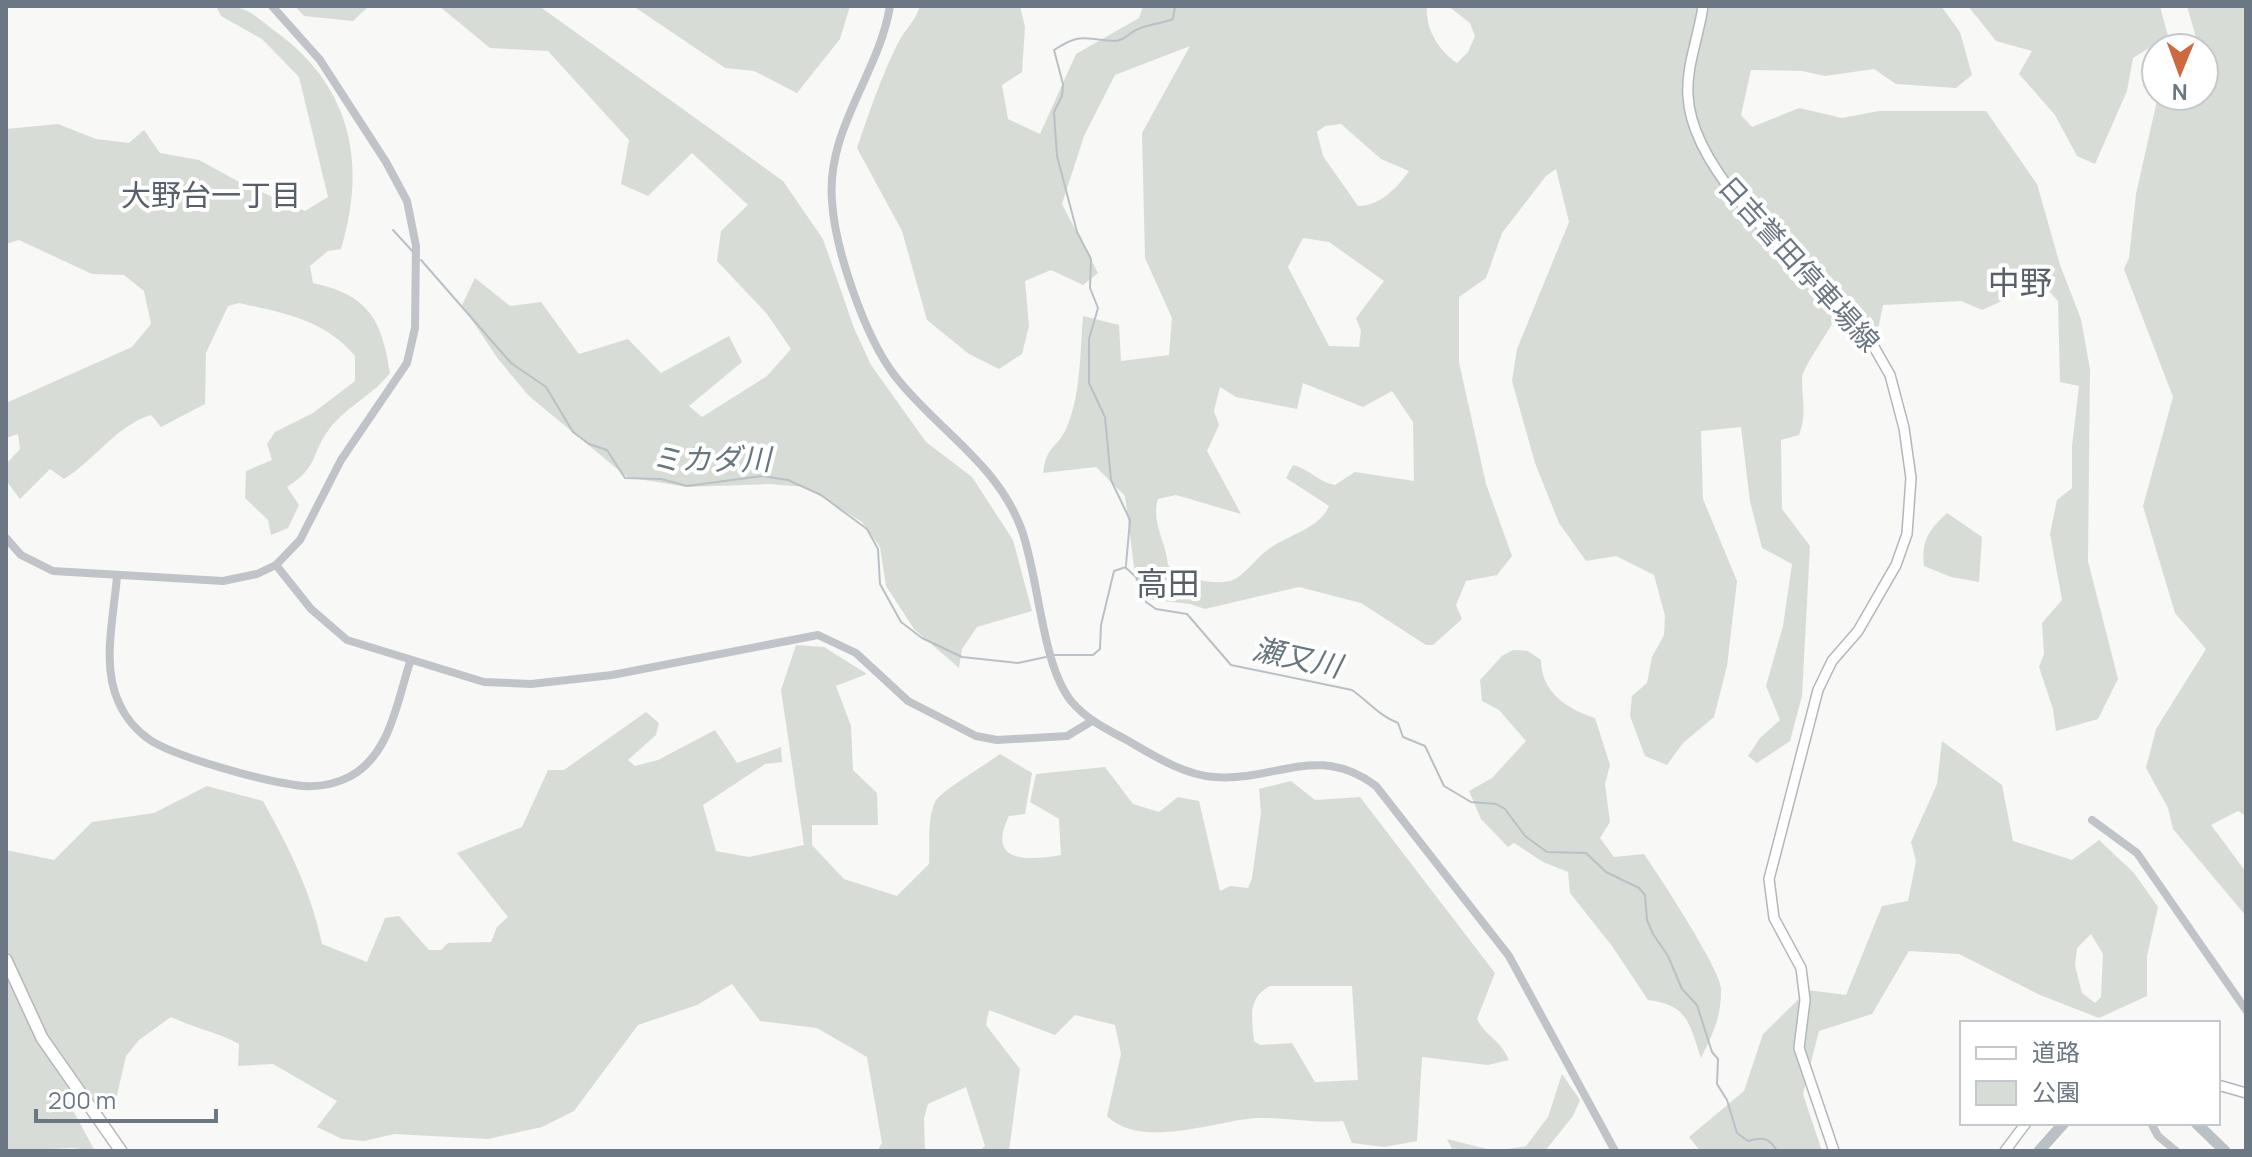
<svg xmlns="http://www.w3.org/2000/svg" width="2252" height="1157" viewBox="0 0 2252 1157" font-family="Manrope,'Noto Sans JP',sans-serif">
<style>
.green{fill:#d8dcd6;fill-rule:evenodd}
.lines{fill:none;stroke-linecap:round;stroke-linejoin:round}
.stream{stroke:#b9c1c6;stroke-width:2}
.river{stroke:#b9c1c6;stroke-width:11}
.secondary-casing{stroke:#b3b7bb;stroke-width:12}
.primary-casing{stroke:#b4b7bb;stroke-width:14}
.tertiary{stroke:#c0c3c7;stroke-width:8}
.secondary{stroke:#fff;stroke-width:9}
.primary{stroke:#fff;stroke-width:11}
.labels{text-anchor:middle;stroke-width:8;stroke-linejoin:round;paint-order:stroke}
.street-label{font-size:28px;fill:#6b7783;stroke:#fff}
.neighbourhood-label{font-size:30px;fill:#586069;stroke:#fff}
.water-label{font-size:30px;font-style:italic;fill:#67777e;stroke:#fff}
.quarter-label{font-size:32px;fill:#586069;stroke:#fff}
</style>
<rect width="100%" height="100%" fill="#f8f8f6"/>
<g class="green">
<path d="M216 6C248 6 250 12 275 31 351 86 367 162 341 249L328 251 310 266 313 283C368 295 382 319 390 373 373 395 346 407 330 428 310 454 320 466 287 487L299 505 288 528 271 535 268 520 245 498 246 471 272 460 267 444 275 432 313 413 355 381V356C325 320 284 313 239 303L228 306 206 353 205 404 161 427 151 415C117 425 96 459 64 479L50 469 20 499 8 483 7 463 20 449 18 434 6 438V403L132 347 151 324 144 291 124 275 92 274 19 240 6 244V129L58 124 96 139 129 143 144 130 160 153 199 160 243 184 305 211 328 197 299 77 262 39 221 16Z"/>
<polygon points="295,6 369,6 353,21 304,16"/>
<polygon points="439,6 539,6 783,181 823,239 854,328 871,365 926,442 972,477 1013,540 1032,611 977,627 962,649 959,668 914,629 886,586 880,547 862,522 806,487 769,484 687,487 627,477 529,396 498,359 462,305 475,278 510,306 541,302 579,354 628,339 661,373 729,336 742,362 689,406 702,417 767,376 791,349 767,314 717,261 721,231 748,205 692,153 648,196 621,184 629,140 548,51 490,48"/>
<polygon points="633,6 850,6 840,39 797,93 754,71 725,68"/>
<path d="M920 6H1020L1025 27 1022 72 1002 85 1008 119 1040 134 1076 54 1139 18 1143 6H1427C1425 28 1438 50 1457 63L1468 52 1475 36 1470 23 1448 6H1941L1960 32 1972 75 1956 88 1896 84 1874 69 1825 76 1802 71 1751 70 1741 115 1752 127 1799 108 1842 118 1879 111H1986L2037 184 2060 265 2081 319 2090 369 2088 561 2118 679 2098 719 2056 731 2053 709 2039 667 2044 654 2042 623 2062 600 2050 534 2057 500 2072 488V446L2079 386 2060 382 2058 301 2027 266 2002 301 1982 310 1961 301 1883 305 1878 330 1833 322C1827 334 1802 369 1802 378 1802 400 1807 414 1799 435L1781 440 1782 509 1810 546 1802 696 1790 741 1757 763 1748 756 1760 738 1780 720 1766 686 1783 626 1792 564 1762 548 1750 501 1741 427 1701 431 1703 499 1737 581 1727 666 1714 717 1683 743 1667 765 1645 756 1630 716 1632 696 1647 683 1652 657 1664 635 1665 616 1654 575 1616 556 1586 561 1559 523 1535 463 1512 381 1517 349 1569 222 1556 169 1546 176 1502 233 1486 278 1459 297V362L1486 484 1512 556 1497 575 1466 581 1456 605 1462 619 1433 645H1426L1361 603 1299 587 1205 609 1190 604 1138 598 1125 496 1096 467 1043 473C1047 444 1056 450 1066 429 1081 396 1080 351 1083 316L1119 325 1121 361 1169 355 1172 318 1145 258 1142 133 1190 46 1115 75 1084 136 1062 204 1098 273 1083 285 1051 270 1025 281 1029 326 1022 354 999 369 969 354 927 320 902 231 857 148C869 113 881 77 898 43 905 29 915 22 920 6ZM1341 124 1381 159 1409 171C1397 188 1380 206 1358 206L1323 156 1317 132 1325 126ZM1303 238 1329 242 1384 281 1356 318 1361 331 1359 347 1329 346 1288 267ZM1303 383 1363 407 1392 391 1413 422 1414 481 1355 472 1335 485C1318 482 1310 469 1293 465L1286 478 1329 506C1319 530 1285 535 1265 552 1256 559 1243 576 1233 580 1212 587 1184 577 1168 565 1166 541 1151 523 1158 499L1176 495 1241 514 1207 451 1219 425 1214 411 1220 387 1236 397 1297 409Z"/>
<polygon points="1968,6 2160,6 2168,36 2133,58 2127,91 2095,164 2077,156 2055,115 2019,74 2032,51 1996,41"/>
<polygon points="2187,6 2246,6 2246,816 2238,811 2211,825 2246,872 2246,916 2173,829 2168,808 2146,768 2156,729 2206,649 2175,613 2143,506 2173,397 2124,269 2129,258 2136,194 2158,96 2204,96 2204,48 2199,48"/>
<path d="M1947 513 1982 537 1979 582 1951 577 1924 566C1921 540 1929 530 1947 513Z"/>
<path d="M796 645 824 647 867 674 836 686 851 726 853 770 877 793 878 825H812V845L844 879 897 896 929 864C930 846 927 818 935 802 939 792 987 764 1000 754L1032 773 1025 814 1009 816C986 863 1027 861 1061 855L1059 819 1030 802 1036 774 1105 767 1133 804 1159 812 1178 797 1199 801 1220 891 1230 886 1248 888 1252 878 1261 813 1259 789 1291 781 1315 800 1360 797 1495 973 1477 1019C1486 1037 1499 1038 1509 1060L1488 1065 1422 1057 1417 1141 1384 1147 1352 1143 1343 1121C1314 1124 1286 1117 1256 1118 1214 1121 1141 1150 1107 1116L1121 1054 1115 1025 1075 1015 1055 1035 989 1010 986 1025 1020 1069 1009 1151H979L985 1146 966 1087 928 1104 924 1118 925 1151H877L882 1143 867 1057 817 1028 760 1021 732 984 697 1005 638 1025 574 1111 542 1127 488 1139 394 1134 364 1141 342 1139 317 1127 337 1101 273 1064 238 1066 239 1044C217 1032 194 1028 171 1017L139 1040 126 1056 114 1108 63 1092 95 1151 72 1148 6 1151V850L54 860 92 822 154 813 207 786 263 801C289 848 311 891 322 944L367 962 385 918 399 916 429 950H441L448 943 491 942 497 927 508 917 457 853 522 827 548 770H564L646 712 659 723 656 735 628 760 635 766 658 760 715 730 737 763 781 747 782 762 765 764 703 805 716 851 749 857 804 845 781 690ZM1270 986H1352L1358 1080 1315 1082 1292 1043 1260 1045 1254 1041C1252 1019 1247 998 1270 986Z"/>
<path d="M1513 650 1528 651 1541 660C1541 692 1567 709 1595 718L1610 765 1605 784 1610 822 1600 838 1614 857 1644 854C1658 874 1720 969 1721 988 1722 1015 1713 1034 1701 1058 1689 1023 1688 1005 1648 1000L1612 946 1570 893 1568 872 1543 862 1514 843 1508 847 1481 819 1469 791 1492 778 1526 741 1499 710 1482 701 1480 680 1502 656Z"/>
<path d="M1942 741 2002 785 2013 841 2072 860 2099 840 2134 873 2158 907 2147 956V996L2099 1018 2040 995 1959 954 1909 951 1872 1014 1819 1031 1803 1094 1822 1151H1700L1689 1137 1744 1091 1763 1034 1808 990 1846 995 1882 906 1908 901 1916 861 1911 842 1937 784ZM2091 934 2103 954 2101 997 2095 1003 2082 993 2075 965 2077 948Z"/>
<polygon points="1562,1074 1580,1100 1573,1116 1545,1151 1453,1151 1447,1139 1495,1151 1526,1146 1548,1117"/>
</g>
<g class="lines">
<g class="stream">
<polyline points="393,230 414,253"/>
<polyline points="421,260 511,363 546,387 573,432 589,444 607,450 625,478 661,479 687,486 762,476 788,480 821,495 867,529 878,549 880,584 901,622 922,638 962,657 1018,663 1046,657"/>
<path d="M1126 565 1130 520 1111 480 1105 417 1089 383V339L1098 308 1090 288 1091 259 1077 232 1057 156 1054 112 1062 96 1063 84 1054 50C1083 31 1084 40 1114 41 1124 41 1128 34 1136 30 1148 24 1161 24 1173 19L1175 6"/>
<path d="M1126 568 1136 577 1146 602 1156 609 1187 614 1231 665 1352 690C1369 702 1378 715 1398 723L1403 737 1425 746 1444 786 1471 802 1496 804 1505 809 1525 836 1547 852 1586 853 1606 872 1639 888 1645 895 1647 920 1653 934 1668 956 1682 989 1697 1005 1712 1052 1718 1059 1717 1084 1727 1100 1737 1133 1748 1141C1763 1137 1769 1137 1777 1151"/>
<polyline points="1052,655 1093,655 1100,649 1101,625 1114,571 1126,567"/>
</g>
<g class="river">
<polyline points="2196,1123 2225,1151"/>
<polyline points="2039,1151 2064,1123"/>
</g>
<defs>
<g id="secondary">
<path d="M1703 6C1699 36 1686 66 1688 96 1692 177 1807 270 1862 326L1890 375 1904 428 1911 478 1907 534 1896 565 1858 631 1832 661 1818 690 1769 879 1774 918 1801 968 1805 1000 1799 1048 1834 1151"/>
<polyline points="2218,1085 2246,1093"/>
<polyline points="2005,1151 2026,1123"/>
</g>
<polyline id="primary" points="6,960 42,1038 121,1151"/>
</defs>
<use href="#secondary" class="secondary-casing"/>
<use href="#primary" class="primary-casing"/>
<g class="tertiary">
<path d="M890 6C879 74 826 129 832 201 835 250 865 337 895 376 936 429 996 462 1021 528 1039 576 1041 663 1071 701 1086 719 1106 729 1125 739 1151 754 1183 775 1214 777 1276 782 1317 742 1376 786L1509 956 1615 1151"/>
<polyline points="6,538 21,555 53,571 223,581 257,574 276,565 300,540 341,460 407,363 415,328 416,246 407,201 386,162 320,60 272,6"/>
<polyline points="276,565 311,609 347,640 484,682 531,684 612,675 818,635 856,653 908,701 976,736 997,740 1067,736 1092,721"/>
<path d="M117 576C114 616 101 666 119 703 125 717 137 731 150 740 176 757 263 781 295 785 313 788 333 785 349 777 390 756 397 702 410 662"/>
<polyline points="2092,820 2137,853 2246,1010"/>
<polyline points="2151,1123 2158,1136 2176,1151"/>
</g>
<use href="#secondary" class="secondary"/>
<use href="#primary" class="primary"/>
</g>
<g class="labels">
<g class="street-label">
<text transform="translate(1799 264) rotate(48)" y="10">日吉誉田停車場線</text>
</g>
<g class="neighbourhood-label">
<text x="211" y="206">大野台一丁目</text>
</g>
<g class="water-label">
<text x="711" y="470">ミカダ川</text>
<text transform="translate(1297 658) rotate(12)" y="10">瀬又川</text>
</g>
<g class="quarter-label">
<text x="2020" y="294">中野</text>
<text x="1168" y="595">高田</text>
</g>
</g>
<rect width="2252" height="1157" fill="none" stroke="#6b7783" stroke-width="16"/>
<rect x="1960" y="1021" width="260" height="104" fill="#ffffff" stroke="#c4c9cd" stroke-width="2"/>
<rect x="1976" y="1047" width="40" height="12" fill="#ffffff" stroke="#c4c9cd" stroke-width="2"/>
<text x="2032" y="1061" font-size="24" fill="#6b7783">道路</text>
<rect x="1976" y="1081" width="40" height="24" fill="#d8dcd6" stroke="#c4c9cd" stroke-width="2"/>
<text x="2032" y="1101" font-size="24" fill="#6b7783">公園</text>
<g transform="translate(2180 72) rotate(181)"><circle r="38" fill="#ffffff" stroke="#c4c9cd" stroke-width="2"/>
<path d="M0-6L14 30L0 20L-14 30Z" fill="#cc6941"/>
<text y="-12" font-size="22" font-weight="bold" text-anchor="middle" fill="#6b7783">N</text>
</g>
<path d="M36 1109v12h180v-12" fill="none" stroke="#6b7783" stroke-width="4"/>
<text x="48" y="1109" font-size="24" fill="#6b7783" stroke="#ffffff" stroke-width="6" paint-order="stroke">200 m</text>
</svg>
